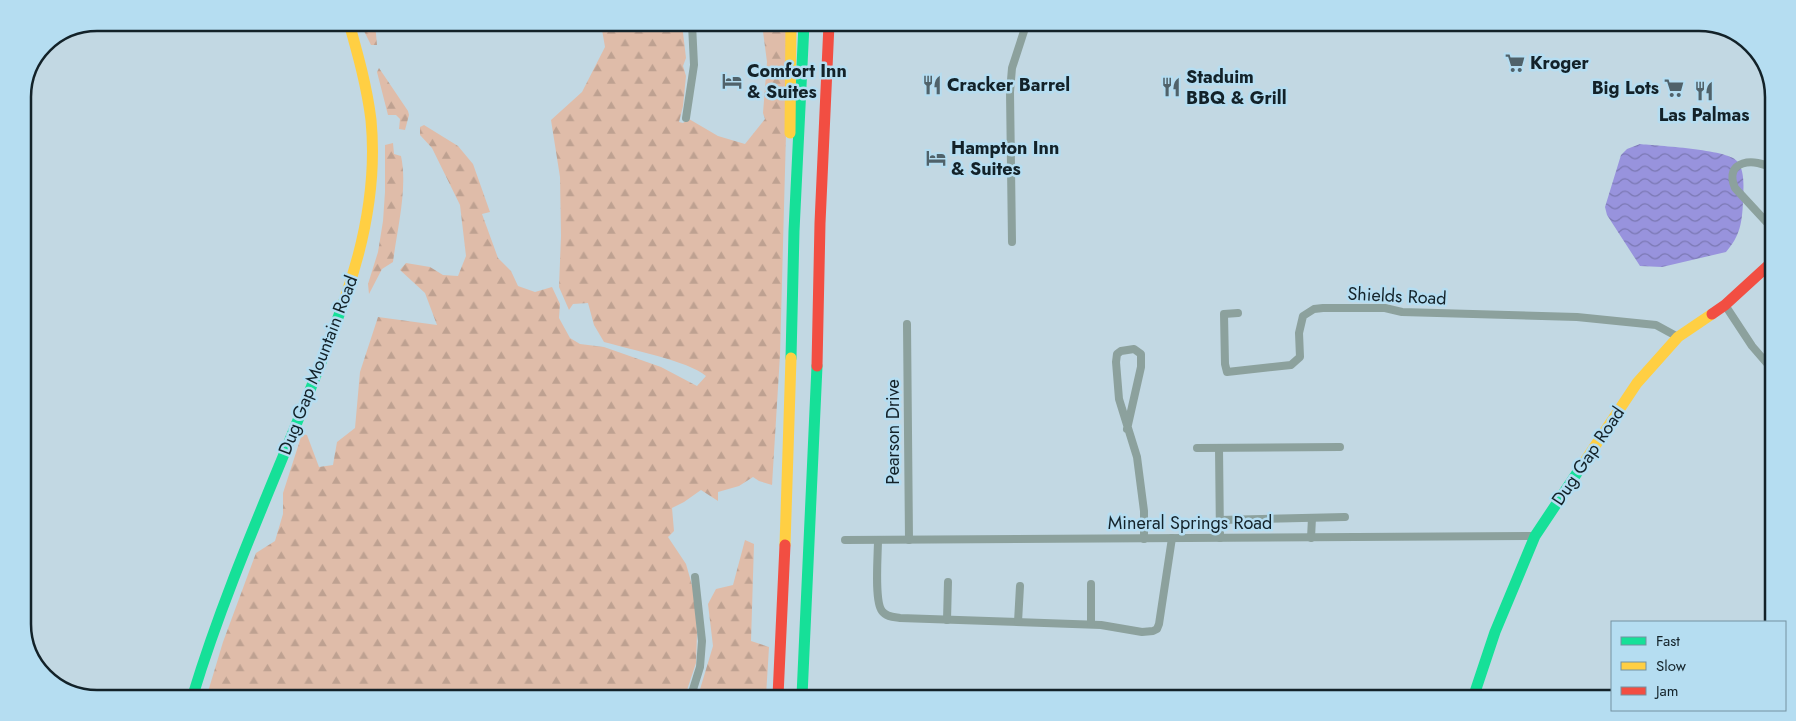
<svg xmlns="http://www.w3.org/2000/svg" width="1796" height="721" viewBox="0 0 1796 721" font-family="Jost,sans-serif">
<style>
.forest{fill:url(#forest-firs)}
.water{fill:url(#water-waves)}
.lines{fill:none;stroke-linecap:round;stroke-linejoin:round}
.street{stroke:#8ca19d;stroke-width:8}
.fast{stroke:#16e098;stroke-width:11}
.slow{stroke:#ffcf43;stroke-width:11}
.jam{stroke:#f24e42;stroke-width:11}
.labels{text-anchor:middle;stroke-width:5;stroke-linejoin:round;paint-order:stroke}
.poi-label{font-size:18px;font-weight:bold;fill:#132229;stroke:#b5ddf1;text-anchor:start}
.street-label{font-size:18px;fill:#132229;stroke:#b5ddf1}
.rim{fill:none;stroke:#132229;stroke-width:2.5}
</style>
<defs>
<pattern id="forest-firs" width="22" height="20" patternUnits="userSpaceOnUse" patternTransform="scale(1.25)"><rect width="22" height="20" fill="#dfbca9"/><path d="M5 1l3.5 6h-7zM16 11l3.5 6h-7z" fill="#bea191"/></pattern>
<pattern id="water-waves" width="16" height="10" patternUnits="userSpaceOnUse" patternTransform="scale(1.25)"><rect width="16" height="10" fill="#9893dd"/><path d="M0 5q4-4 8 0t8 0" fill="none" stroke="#7b78b3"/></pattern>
</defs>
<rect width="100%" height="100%" fill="#c2d8e3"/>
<g class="forest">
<polygon points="375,23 377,45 371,45 363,29 364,24"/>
<path d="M601 24H682L686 58 683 66 686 76 683 106 679 122 683 123 689 119 718 136 745 144 765 119 763 113 767 62 762 24H789L780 355 772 485 759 481 753 477 739 486 718 492V501L701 490 684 502 672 508 674 531 668 537 686 564 694 592 697 632 696 663 685 696 207 695 223 642 256 553 275 541 283 514V493L302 434 307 435 319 467 333 465 337 442 355 428 360 372 378 317 437 325 425 293 400 270 406 263 430 267 443 275 458 276 466 256 460 205 432 148 420 135V127L424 125 458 146 473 164 490 212 482 214 498 258 511 271 518 286 535 292 552 287 560 304 559 318 570 338 580 344 604 347 661 367 697 386 706 376C689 361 628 349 604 342L594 325 588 303 573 304 569 310 559 287 561 236 560 177 551 120 582 92 605 47Z"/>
<polygon points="379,68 408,111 409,115 405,130 399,129 400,119 396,115 388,115 377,72"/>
<path d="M393 143 394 154 401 156C408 188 397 230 393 262L382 269 369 294 368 284 378 252 383 221 385 192V145Z"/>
<polygon points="745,540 754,544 751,641 769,647 766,696 698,696 713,646 708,604 716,589 733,585"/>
</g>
<path class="water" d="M1640 144C1657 146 1727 149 1737 161 1746 172 1743 190 1743 202 1742 223 1740 236 1726 252L1662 267 1640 266 1607 215 1605 207 1621 155 1627 149Z"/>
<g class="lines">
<g class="street">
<polyline points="686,118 694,65 692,24"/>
<path d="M1772 228 1735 188C1723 160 1755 157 1773 169"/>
<polyline points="1012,242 1010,92 1012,68 1026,25"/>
<polyline points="1725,305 1752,346 1771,368"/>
<polyline points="1238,313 1224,314 1225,364 1227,372 1291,365 1300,357 1299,333 1303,316 1314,309 1323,308 1385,308 1402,312 1577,317 1656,325 1678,337"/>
<polyline points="907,324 909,540"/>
<polyline points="1127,429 1141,367 1141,354 1134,349 1121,351 1117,354 1116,362 1119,399 1137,457 1144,511 1144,539"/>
<polyline points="1197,448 1340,447"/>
<polyline points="1219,448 1220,538"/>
<polyline points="1220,520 1345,517"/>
<polyline points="1311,538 1312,518"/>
<polyline points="845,540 1535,536"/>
<path d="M878 540C878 555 874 601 882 611 886 617 894 617 900 618L1101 625 1142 632 1153 631 1157 629 1159 624 1172 538"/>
<polyline points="947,620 948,582"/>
<polyline points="1018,622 1020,586"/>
<polyline points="1091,624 1091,584"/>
<polyline points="691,696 700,667 702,641 695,577"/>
</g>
<g class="fast">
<polyline points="791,358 794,231 804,24"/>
<path d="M193 695C234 560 297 434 344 301"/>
<polyline points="802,696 817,366"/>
<polyline points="1473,698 1495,632 1535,536 1583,464"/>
</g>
<g class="slow">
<polyline points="790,133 791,24"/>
<path d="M344 301C365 242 377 182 371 120 367 87 358 55 349 23"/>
<polyline points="1583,464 1637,383 1678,337 1712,314"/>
<polyline points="785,545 791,358"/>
</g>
<g class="jam">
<polyline points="1712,314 1725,305 1772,262"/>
<polyline points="817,366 820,223 829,24"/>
<polyline points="778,696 785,545"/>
</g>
</g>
<defs>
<symbol id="supermarket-bare" viewBox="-9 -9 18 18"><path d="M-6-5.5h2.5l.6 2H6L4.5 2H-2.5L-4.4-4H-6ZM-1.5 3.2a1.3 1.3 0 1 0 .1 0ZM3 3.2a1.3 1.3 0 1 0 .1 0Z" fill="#50626a" stroke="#b5ddf1" stroke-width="2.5" paint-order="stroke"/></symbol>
<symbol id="hotel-bare" viewBox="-9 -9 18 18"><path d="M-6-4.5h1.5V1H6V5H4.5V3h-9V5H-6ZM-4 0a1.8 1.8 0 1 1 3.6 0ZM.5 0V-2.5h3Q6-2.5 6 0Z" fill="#50626a" stroke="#b5ddf1" stroke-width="2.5" paint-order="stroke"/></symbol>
<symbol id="restaurant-bare" viewBox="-9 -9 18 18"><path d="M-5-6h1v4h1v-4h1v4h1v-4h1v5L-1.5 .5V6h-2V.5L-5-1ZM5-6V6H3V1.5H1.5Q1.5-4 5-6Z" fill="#50626a" stroke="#b5ddf1" stroke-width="2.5" paint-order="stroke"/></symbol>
</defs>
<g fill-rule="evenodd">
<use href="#supermarket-bare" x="1501" y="49" width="28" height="28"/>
<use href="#hotel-bare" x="718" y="67" width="28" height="28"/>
<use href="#restaurant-bare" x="918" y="71" width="28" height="28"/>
<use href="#restaurant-bare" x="1157" y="73" width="28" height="28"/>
<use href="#supermarket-bare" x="1660" y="74" width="28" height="28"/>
<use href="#restaurant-bare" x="1690" y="77" width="28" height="28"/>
<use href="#hotel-bare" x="922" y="144" width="28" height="28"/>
</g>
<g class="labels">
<g class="poi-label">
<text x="1530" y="69">Kroger</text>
<text x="747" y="77">Comfort Inn<tspan x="747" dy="21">&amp; Suites</tspan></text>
<text x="1186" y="83">Staduim<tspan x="1186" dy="21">BBQ &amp; Grill</tspan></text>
<text x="947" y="91">Cracker Barrel</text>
<text x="1659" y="94" text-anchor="end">Big Lots</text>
<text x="1704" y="121" text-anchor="middle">Las Palmas</text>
<text x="951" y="154">Hampton Inn<tspan x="951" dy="21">&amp; Suites</tspan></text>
</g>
<g class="street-label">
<text transform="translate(1397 296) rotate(3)" y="6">Shields Road</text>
<text transform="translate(318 365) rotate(-69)" y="6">Dug Gap Mountain Road</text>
<text transform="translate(893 432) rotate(-90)" y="6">Pearson Drive</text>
<text transform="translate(1588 456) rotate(-56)" y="6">Dug Gap Road</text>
<text x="1190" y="529">Mineral Springs Road</text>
</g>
</g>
<path d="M0 0H1796V721H0ZM97 31H1699A66 66 0 0 1 1765 97V624A66 66 0 0 1 1699 690H97A66 66 0 0 1 31 624V97A66 66 0 0 1 97 31Z" fill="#b5ddf1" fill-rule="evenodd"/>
<path class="rim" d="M97 31H1699A66 66 0 0 1 1765 97V624A66 66 0 0 1 1699 690H97A66 66 0 0 1 31 624V97A66 66 0 0 1 97 31Z"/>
<rect x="1611" y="621" width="175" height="90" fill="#b5ddf1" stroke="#7492a1"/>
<rect x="1621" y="637" width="25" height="8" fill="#16e098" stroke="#7492a1"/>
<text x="1656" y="646" font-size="15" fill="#132229">Fast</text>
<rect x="1621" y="662" width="25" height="8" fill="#ffcf43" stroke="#7492a1"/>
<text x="1656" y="671" font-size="15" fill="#132229">Slow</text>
<rect x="1621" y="687" width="25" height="8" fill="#f24e42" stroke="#7492a1"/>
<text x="1656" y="696" font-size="15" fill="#132229">Jam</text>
</svg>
